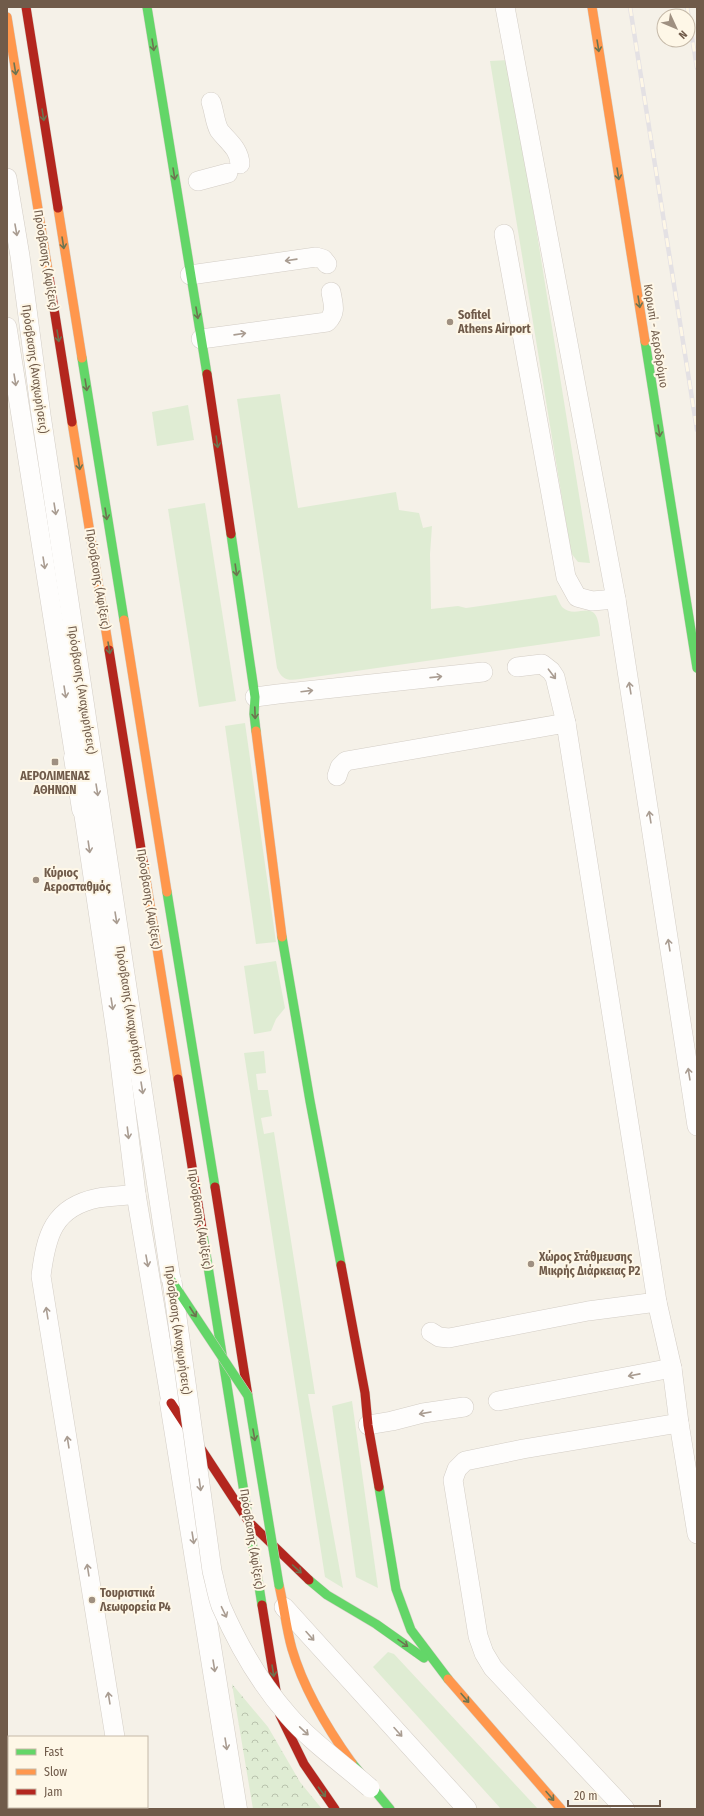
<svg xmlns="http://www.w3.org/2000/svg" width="704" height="1816" viewBox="0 0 704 1816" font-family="'Fira Sans Condensed',sans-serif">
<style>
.green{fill:#dfecd3}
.park{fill:url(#park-crowns)}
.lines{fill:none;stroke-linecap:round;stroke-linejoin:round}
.lane-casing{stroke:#d3cdc5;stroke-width:20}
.street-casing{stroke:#d3cdc5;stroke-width:23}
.fast-casing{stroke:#d4cdc4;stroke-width:10}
.slow-casing{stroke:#d4cdc4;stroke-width:10}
.jam-casing{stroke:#d4cdc4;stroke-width:10}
.lane{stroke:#fefdfc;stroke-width:19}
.street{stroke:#fefdfc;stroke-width:22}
.fast{stroke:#63d668;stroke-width:9}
.slow{stroke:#ff974d;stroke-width:9}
.jam{stroke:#b3261e;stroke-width:9}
.rail-casing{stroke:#e4e1e4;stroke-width:4.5}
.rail{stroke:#fef7e7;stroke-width:3;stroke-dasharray:9;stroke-linecap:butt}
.lane-bridge-casing{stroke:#d3cdc5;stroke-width:20;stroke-linecap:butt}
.fast-bridge-casing{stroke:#d4cdc4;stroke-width:10;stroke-linecap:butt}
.lane-bridge{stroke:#fefdfc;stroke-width:19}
.fast-bridge{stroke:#63d668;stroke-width:9}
.oneway{stroke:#6d7450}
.oneway2{stroke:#a99c91}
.poi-dot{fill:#9f9081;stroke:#fef7e7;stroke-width:1.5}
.labels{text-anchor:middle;stroke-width:4;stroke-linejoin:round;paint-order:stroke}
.street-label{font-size:12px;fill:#705b4a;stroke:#fef7e7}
.poi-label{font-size:12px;font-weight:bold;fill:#705b4a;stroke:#fef7e7;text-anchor:start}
</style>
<defs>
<pattern id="park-crowns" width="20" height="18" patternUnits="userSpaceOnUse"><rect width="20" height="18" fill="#dfecd3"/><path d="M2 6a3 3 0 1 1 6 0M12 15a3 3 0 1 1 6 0" fill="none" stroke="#b9c2ad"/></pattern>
</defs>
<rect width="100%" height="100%" fill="#f5f1e8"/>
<g class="green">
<polygon points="509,60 590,563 578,562 571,553 490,61"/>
<path d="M280 394 298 508 396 492 399 510 419 513 423 528 432 526 430 554 431 609 458 606 466 608 556 595C558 599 560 604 562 607 578 622 598 592 600 636L300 679C288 681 282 680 277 668L237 399Z"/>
<polygon points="188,405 194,440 157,446 152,412"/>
<polygon points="205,503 236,701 199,707 168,509"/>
<polygon points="245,723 276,942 256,944 225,726"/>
<polygon points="276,961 285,1008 276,1019 271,1031 254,1034 244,966"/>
<polygon points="264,1051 266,1073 256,1074 258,1090 268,1090 272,1116 261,1118 264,1134 274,1132 315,1394 308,1394 343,1588 325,1577 244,1053"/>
<polygon points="352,1401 378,1588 356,1577 332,1406"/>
<polygon points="388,1652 394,1654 538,1809 501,1809 373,1667"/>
</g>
<polygon class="park" points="232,1684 268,1727 300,1782 322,1809 253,1809"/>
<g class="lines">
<defs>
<g id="lane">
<polyline points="505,7 616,599 697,1126"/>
<path d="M211 102C214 110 215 123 219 130 228 142 239 148 240 164"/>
<polyline points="7,178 20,256 41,415 171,1280"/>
<polyline points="198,181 228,173"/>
<polyline points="504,234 566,577 577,597 592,601 616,599"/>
<polyline points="190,275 316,257 323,259 327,264"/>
<polyline points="7,327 75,758"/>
<path d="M201 339 327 322C337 312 333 304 331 292"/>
<polyline points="517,667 542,664 551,671 555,677 566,723"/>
<polyline points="255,697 278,694 483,672"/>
<polyline points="337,776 340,767 346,761 566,723 657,1302 588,1311 449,1338 439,1337 431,1332"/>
<polyline points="83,809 117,1039 136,1194 171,1403"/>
<polyline points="657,1302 672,1368 679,1423 697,1534"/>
<polyline points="498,1401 672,1368"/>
<polyline points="368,1425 392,1421 423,1413 464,1407"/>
<polyline points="284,1607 467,1809"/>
<path d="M115 1737 41 1276C46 1236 53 1207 98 1198 110 1196 123 1196 136 1194"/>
<polyline points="126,1807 126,1809"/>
<polyline points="625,1809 493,1668 484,1653 478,1636 453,1480 457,1469 465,1461 523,1449 679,1423"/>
</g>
<g id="street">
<polyline points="75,758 83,809"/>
<polyline points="171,1403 236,1809"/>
</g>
<g id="fast">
<polyline points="147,7 207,374"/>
<polyline points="645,341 697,668"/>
<polyline points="82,358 124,620"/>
<polyline points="231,534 255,697 254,714 256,731"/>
<polyline points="167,892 215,1187"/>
<polyline points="282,937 310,1101 341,1265"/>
<polyline points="203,1235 262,1605"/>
<polyline points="379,1487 396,1589 411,1630 448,1679"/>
<polyline points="309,1580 327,1595 376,1624 424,1658"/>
<polyline points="352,1763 390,1809"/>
</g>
<g id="slow">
<polyline points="592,7 645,341"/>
<polyline points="7,17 49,277"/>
<polyline points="58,208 82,358"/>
<polyline points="72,422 109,650"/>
<polyline points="124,620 167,892"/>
<polyline points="256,731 282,937"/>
<polyline points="143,861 178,1079"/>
<path d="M279 1585C284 1606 286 1628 292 1649 304 1690 327 1728 352 1763"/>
<polyline points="448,1679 561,1809"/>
</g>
<g id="jam">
<polyline points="26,7 58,208"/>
<polyline points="49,277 72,422"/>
<polyline points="207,374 231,534"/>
<polyline points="109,650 143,861"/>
<polyline points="178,1079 203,1235"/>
<polyline points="215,1187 248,1396"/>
<polyline points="341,1265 365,1393 368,1425 379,1487"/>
<polyline points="171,1403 249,1522 309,1580"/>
<polyline points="262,1605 280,1715 304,1764 335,1809"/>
</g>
</defs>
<use href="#lane" class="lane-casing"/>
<use href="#street" class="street-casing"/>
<use href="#fast" class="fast-casing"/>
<use href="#slow" class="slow-casing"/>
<use href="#jam" class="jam-casing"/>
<use href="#lane" class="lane"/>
<use href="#street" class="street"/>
<use href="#fast" class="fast"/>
<use href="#slow" class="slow"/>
<use href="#jam" class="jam"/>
<defs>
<g id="rail">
<polyline points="630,7 697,430"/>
<polyline points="687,7 697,68"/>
</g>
</defs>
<use href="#rail" class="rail-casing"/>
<use href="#rail" class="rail"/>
<defs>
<path id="lane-bridge" d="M172 1281 212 1571C215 1582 217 1595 221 1606 238 1645 260 1683 288 1715 311 1742 343 1764 370 1788"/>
<polyline id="fast-bridge" points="171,1280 248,1396 279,1585"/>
</defs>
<use href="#lane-bridge" class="lane-bridge-casing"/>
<use href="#fast-bridge" class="fast-bridge-casing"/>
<use href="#lane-bridge" class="lane-bridge"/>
<use href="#fast-bridge" class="fast-bridge"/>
</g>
<defs><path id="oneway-shaft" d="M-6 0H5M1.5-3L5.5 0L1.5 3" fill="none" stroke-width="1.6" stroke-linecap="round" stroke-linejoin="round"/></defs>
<g class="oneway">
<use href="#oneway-shaft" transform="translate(153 45) rotate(81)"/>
<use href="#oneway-shaft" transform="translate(598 46) rotate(81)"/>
<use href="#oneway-shaft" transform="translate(15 69) rotate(81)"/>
<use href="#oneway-shaft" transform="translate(43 115) rotate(81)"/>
<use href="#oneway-shaft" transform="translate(174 174) rotate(81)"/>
<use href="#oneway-shaft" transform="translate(618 174) rotate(81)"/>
<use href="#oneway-shaft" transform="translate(63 243) rotate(81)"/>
<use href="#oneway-shaft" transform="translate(639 302) rotate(81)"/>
<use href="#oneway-shaft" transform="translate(197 313) rotate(80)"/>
<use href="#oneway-shaft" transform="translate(58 336) rotate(81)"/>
<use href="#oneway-shaft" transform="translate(86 385) rotate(81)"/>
<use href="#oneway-shaft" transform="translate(659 431) rotate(81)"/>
<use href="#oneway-shaft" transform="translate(217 442) rotate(82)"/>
<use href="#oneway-shaft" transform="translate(79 464) rotate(81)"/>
<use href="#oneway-shaft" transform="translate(106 514) rotate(81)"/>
<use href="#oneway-shaft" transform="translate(236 570) rotate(82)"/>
<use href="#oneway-shaft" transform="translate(109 648) rotate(81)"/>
<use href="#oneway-shaft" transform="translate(255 713) rotate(88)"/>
<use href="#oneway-shaft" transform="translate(193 1312) rotate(57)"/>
<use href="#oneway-shaft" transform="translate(254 1435) rotate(80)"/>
<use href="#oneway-shaft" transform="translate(297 1569) rotate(42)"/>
<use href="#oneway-shaft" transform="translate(403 1643) rotate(35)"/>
<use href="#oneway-shaft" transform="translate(273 1671) rotate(81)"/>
<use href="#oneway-shaft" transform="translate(465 1698) rotate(49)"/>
<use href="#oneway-shaft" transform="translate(322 1792) rotate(53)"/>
<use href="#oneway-shaft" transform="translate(550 1796) rotate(49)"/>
</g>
<g class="oneway2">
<use href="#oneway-shaft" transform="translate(16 230) rotate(80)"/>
<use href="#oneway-shaft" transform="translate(291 260) rotate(172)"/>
<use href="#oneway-shaft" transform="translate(240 334) rotate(-8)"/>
<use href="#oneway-shaft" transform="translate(15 380) rotate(81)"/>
<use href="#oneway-shaft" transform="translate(55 509) rotate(81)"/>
<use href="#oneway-shaft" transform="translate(44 563) rotate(81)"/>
<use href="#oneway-shaft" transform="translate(552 674) rotate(53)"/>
<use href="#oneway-shaft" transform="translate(436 677) rotate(-6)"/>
<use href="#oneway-shaft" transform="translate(630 688) rotate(-99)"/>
<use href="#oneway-shaft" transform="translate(307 691) rotate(-7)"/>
<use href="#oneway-shaft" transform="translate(65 692) rotate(81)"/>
<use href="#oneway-shaft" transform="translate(97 790) rotate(81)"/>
<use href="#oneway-shaft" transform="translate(650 817) rotate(-99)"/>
<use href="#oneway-shaft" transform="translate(89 847) rotate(82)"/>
<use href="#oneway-shaft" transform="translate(116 918) rotate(81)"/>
<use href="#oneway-shaft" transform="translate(669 945) rotate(-99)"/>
<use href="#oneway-shaft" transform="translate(112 1004) rotate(81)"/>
<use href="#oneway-shaft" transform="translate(689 1074) rotate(-99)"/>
<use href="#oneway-shaft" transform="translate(142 1088) rotate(81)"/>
<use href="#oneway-shaft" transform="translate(128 1133) rotate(83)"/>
<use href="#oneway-shaft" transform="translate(147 1261) rotate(80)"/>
<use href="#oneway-shaft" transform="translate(47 1313) rotate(-99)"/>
<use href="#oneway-shaft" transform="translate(634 1375) rotate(169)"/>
<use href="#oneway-shaft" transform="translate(425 1413) rotate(170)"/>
<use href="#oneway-shaft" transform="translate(68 1442) rotate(-99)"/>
<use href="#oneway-shaft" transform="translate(200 1485) rotate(82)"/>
<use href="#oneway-shaft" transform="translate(193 1538) rotate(81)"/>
<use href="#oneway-shaft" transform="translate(88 1570) rotate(-99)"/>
<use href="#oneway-shaft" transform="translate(224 1612) rotate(64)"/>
<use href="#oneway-shaft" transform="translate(310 1636) rotate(48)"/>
<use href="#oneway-shaft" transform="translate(214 1666) rotate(81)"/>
<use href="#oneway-shaft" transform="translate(109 1698) rotate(-99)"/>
<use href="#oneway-shaft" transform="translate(304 1731) rotate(43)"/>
<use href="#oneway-shaft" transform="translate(398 1732) rotate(48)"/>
<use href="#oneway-shaft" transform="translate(226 1744) rotate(81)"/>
</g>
<g class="poi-dot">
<circle cx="450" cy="322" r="4"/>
<rect x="51" y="758" width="8" height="8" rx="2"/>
<circle cx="36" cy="880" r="4"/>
<circle cx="531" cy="1264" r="4"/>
<circle cx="92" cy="1600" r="4"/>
</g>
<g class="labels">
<g class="street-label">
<text transform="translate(46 260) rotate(81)" y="4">Πρόσβασης (Αφίξεις)</text>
<text transform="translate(656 336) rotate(81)" y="4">Κορωπί - Αεροδρόμιο</text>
<text transform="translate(35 369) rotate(82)" y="4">Πρόσβασης (Αναχωρήσεις)</text>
<text transform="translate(98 579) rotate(81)" y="4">Πρόσβασης (Αφίξεις)</text>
<text transform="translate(82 690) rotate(81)" y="4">Πρόσβασης (Αναχωρήσεις)</text>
<text transform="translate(149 899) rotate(81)" y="4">Πρόσβασης (Αφίξεις)</text>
<text transform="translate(130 1010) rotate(81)" y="4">Πρόσβασης (Αναχωρήσεις)</text>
<text transform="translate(200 1219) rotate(81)" y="4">Πρόσβασης (Αφίξεις)</text>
<text transform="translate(178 1330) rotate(82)" y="4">Πρόσβασης (Αναχωρήσεις)</text>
<text transform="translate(252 1539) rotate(81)" y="4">Πρόσβασης (Αφίξεις)</text>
</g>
<g class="poi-label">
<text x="458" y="319">Sofitel<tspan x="458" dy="14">Athens Airport</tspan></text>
<text x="55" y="780" text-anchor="middle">ΑΕΡΟΛΙΜΕΝΑΣ<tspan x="55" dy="14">ΑΘΗΝΩΝ</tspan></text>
<text x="44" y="877">Κύριος<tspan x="44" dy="14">Αεροσταθμός</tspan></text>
<text x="539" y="1261">Χώρος Στάθμευσης<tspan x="539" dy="14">Μικρής Διάρκειας P2</tspan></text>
<text x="100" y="1597">Τουριστικά<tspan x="100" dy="14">Λεωφορεία P4</tspan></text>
</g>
</g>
<rect width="704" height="1816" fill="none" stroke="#705b4a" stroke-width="16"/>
<rect x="8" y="1736" width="140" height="72" fill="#fef7e7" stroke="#c5b9a8"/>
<rect x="16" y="1749" width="20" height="6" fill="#63d668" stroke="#c5b9a8"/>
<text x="44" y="1756" font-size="12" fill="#705b4a">Fast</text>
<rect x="16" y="1769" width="20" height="6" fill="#ff974d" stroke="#c5b9a8"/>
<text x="44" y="1776" font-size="12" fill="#705b4a">Slow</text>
<rect x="16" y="1789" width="20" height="6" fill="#b3261e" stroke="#c5b9a8"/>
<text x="44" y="1796" font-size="12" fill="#705b4a">Jam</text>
<g transform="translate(676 28) rotate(134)"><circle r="19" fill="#fef7e7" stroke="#c5b9a8"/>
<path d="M0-3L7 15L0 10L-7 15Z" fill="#9f9081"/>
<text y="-6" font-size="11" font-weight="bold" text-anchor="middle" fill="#705b4a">N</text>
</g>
<path d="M568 1800v6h92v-6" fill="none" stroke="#705b4a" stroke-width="2"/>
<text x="574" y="1800" font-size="12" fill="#705b4a" stroke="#fef7e7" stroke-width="3" paint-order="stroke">20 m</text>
</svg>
